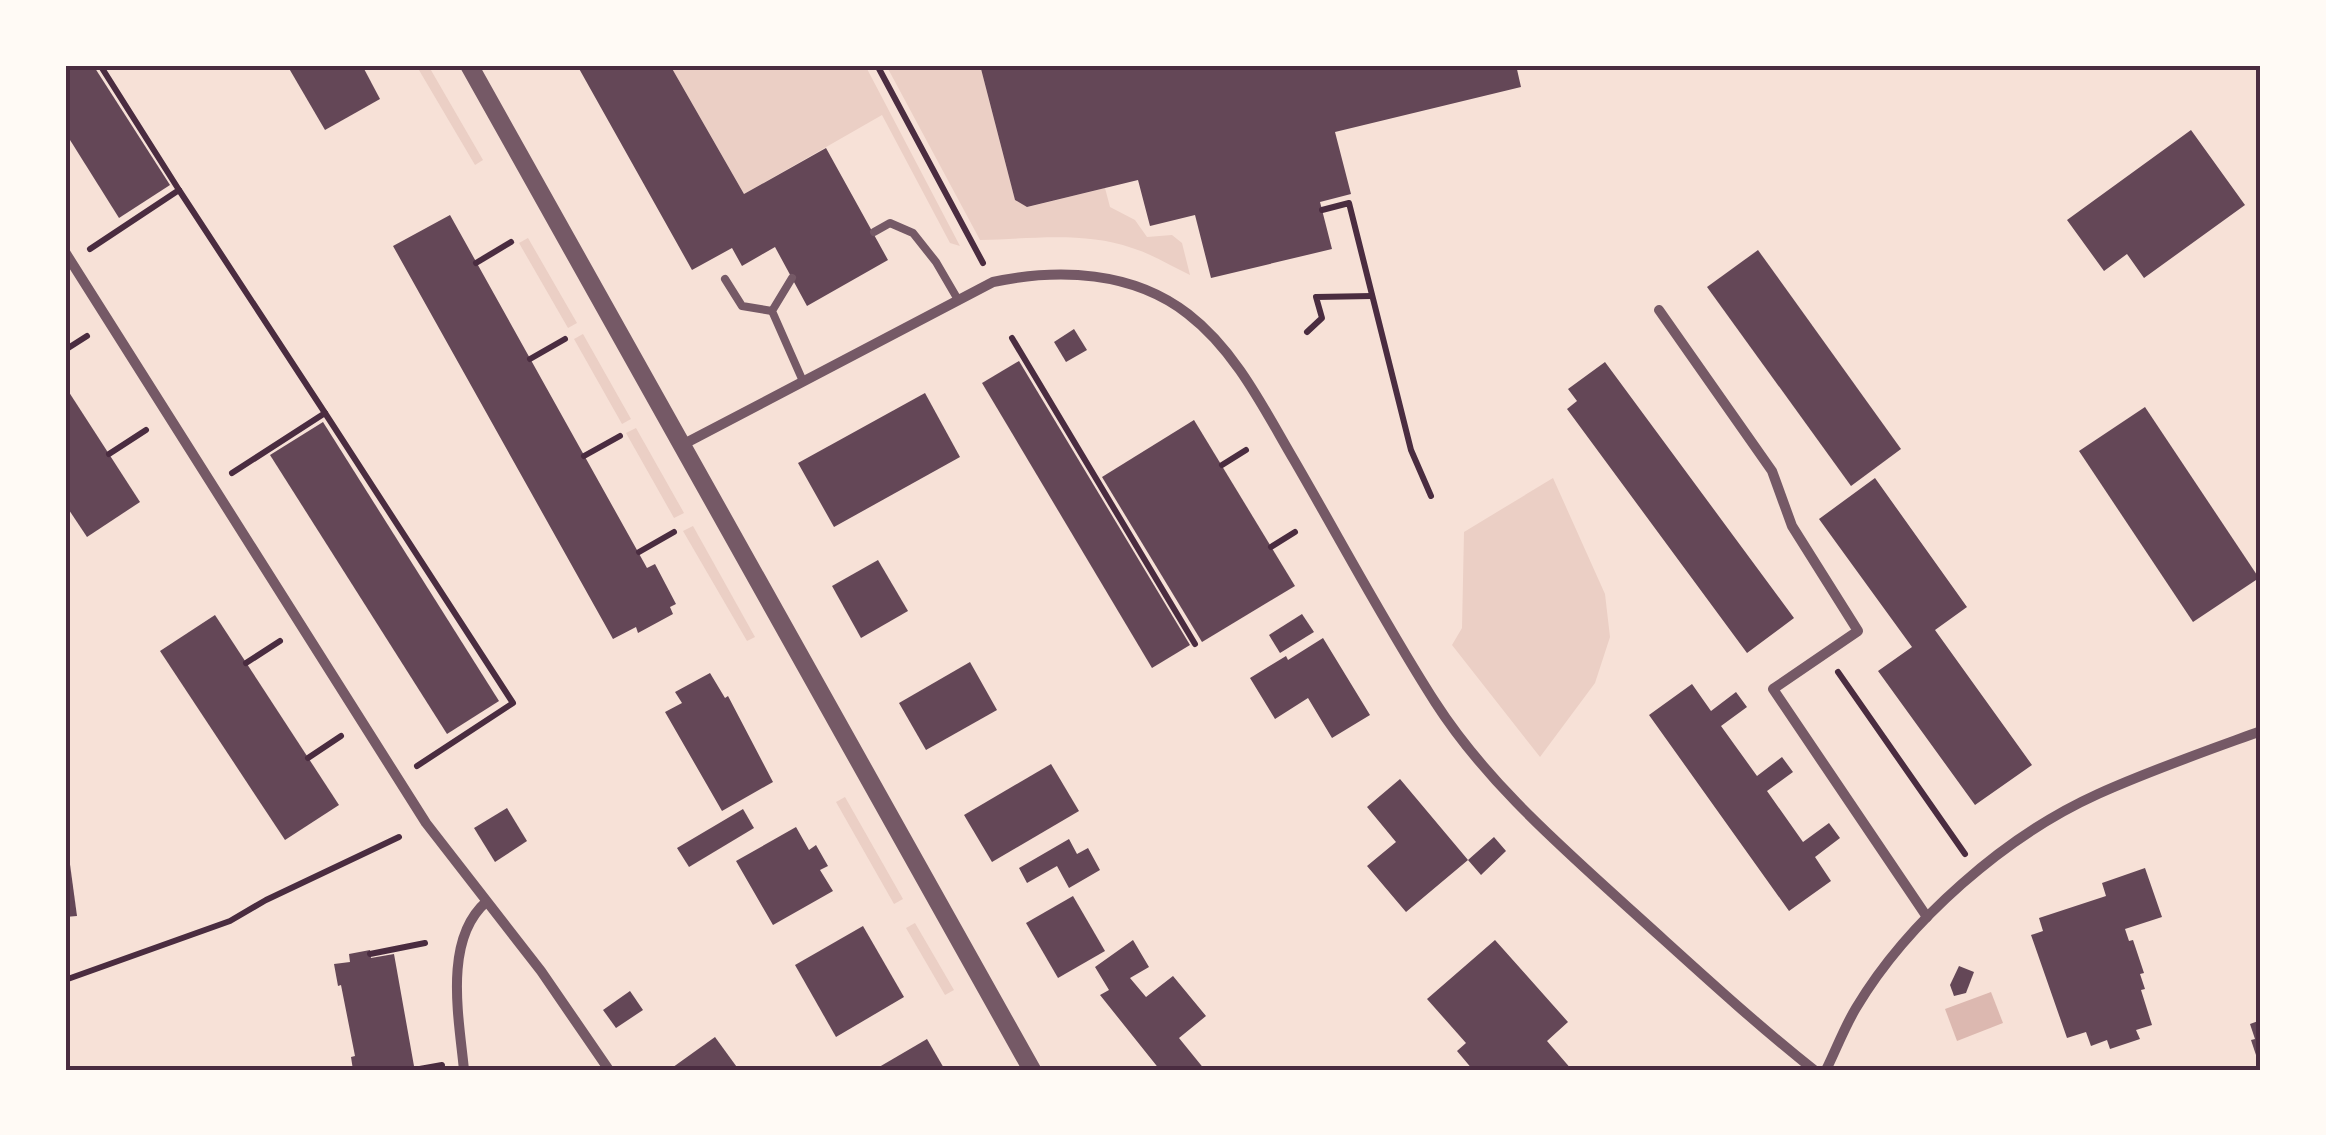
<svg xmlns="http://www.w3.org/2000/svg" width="2326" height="1135" viewBox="0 0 2326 1135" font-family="'Libre Baskerville',serif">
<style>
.green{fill:#ebcfc5}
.water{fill:#dcb8b0}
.building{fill:#644757}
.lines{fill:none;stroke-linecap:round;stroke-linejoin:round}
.path{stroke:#4a2c40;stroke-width:6}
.service{stroke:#755966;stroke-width:8}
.minor{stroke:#755966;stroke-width:10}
.tertiary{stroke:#755966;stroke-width:18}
.neatline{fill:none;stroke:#4a2c40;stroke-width:4}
</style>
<rect width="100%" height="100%" fill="#f7e1d7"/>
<g class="green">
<polygon points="416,65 428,65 483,160 475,165"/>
<polygon points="670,65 865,65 960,246 950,243 882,115 744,194"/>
<path d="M886 65H980L1015 200 1028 207 1105 188 1110 207 1135 220 1147 237 1172 235 1182 243 1190 275C1171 266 1152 254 1132 248 1084 231 1030 239 980 240Z"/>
<polygon points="528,238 577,323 568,328 519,243"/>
<polygon points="583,334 631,419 622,424 574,339"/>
<polygon points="636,428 684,513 674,518 626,433"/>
<polygon points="1553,478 1605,594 1610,637 1595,683 1540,757 1452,645 1462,628 1464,532"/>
<polygon points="693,526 755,637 747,641 683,531"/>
<polygon points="845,797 903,899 894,904 836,802"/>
<polygon points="915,923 954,990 945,995 906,928"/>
</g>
<polygon class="water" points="1991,992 2003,1023 1957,1041 1945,1009"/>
<g class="building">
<polygon points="65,65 93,65 170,185 119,218 65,132"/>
<polygon points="287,65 362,65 380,99 325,130"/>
<polygon points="577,65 670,65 744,194 826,148 888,260 807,306 775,247 742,266 732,248 692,270"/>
<polygon points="980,65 1516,65 1521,87 1335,132 1351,194 1320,202 1332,249 1211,278 1195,215 1150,226 1138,180 1027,207 1015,200"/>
<polygon points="2191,130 2245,205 2144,278 2127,254 2104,271 2067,220"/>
<polygon points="450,215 647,568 655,564 676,604 670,607 673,614 638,633 636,627 613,639 393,246"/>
<polygon points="1758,250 1901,449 1851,486 1707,287"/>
<polygon points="1074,329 1087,350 1066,362 1054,342"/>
<polygon points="1019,361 1190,645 1152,668 982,383"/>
<polygon points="1605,362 1794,618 1747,653 1567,409 1577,401 1568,389"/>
<polygon points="65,386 140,502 87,537 65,504"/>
<polygon points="925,393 960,457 834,527 798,463"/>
<polygon points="2145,407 2259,578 2193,622 2079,451"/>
<polygon points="1194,420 1295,586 1202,642 1102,477"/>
<polygon points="323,422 499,701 447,734 270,455"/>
<polygon points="1875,478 1967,607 1935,630 2032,765 1975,805 1878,671 1912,647 1819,519"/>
<polygon points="878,560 908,611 861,638 832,586"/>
<polygon points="1302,614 1314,632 1280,653 1269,635"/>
<polygon points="215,615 339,805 285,840 160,651"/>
<polygon points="1323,638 1370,715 1332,738 1308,698 1275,719 1250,678 1286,656 1288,660"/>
<polygon points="970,662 997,710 926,750 899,703"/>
<polygon points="710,673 725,698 728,696 773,782 722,811 665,712 682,703 675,692"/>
<polygon points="1692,684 1711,711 1736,692 1747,707 1721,726 1757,776 1782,757 1793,772 1767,791 1803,842 1829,823 1840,838 1815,857 1831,881 1789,911 1649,715"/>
<polygon points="1051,764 1079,811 992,862 964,815"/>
<polygon points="1400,779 1468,860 1494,837 1506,851 1481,875 1468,860 1406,912 1367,866 1396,842 1367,807"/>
<polygon points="507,808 527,841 495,862 474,828"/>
<polygon points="743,809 754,828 689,867 677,848"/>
<polygon points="796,827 809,850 816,845 828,866 820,870 833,891 773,925 736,861"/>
<polygon points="1069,839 1077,854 1088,848 1100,870 1069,888 1057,866 1027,883 1019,868"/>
<polygon points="65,857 69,857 77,916 65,917"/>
<polygon points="2145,868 2162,917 2125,929 2129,941 2133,940 2144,973 2140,974 2145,989 2141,990 2152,1025 2136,1030 2140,1039 2110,1049 2107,1040 2091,1046 2086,1032 2067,1038 2031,935 2043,931 2039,918 2106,896 2102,883"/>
<polygon points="1073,896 1105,951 1058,978 1026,923"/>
<polygon points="863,926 904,997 836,1037 795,965"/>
<polygon points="1133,940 1149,967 1130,978 1146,997 1173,976 1206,1016 1179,1038 1205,1070 1160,1070 1100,995 1109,990 1095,967"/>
<polygon points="1495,940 1568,1022 1547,1041 1572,1070 1473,1070 1457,1051 1466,1043 1427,999"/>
<polygon points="370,950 371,958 394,954 414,1066 393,1070 353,1070 351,1057 355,1056 341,985 338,986 334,964 350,962 349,954"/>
<polygon points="1959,966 1974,972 1966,993 1954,996 1950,985"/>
<polygon points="630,991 643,1010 616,1028 603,1010"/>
<polygon points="2261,1020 2261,1067 2260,1067 2251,1040 2255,1039 2250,1024"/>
<polygon points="715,1037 739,1070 669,1070"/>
<polygon points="927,1039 945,1070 874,1070"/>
</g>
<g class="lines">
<g class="path">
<polyline points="877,65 983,263"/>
<polyline points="179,190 325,413"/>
<polyline points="1322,210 1349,203 1411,450 1431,496"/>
<polyline points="90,249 179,190 100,65"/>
<polyline points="476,263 511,242"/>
<polyline points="1307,332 1322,318 1316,297 1372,296"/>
<polyline points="1012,338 1195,644"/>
<polyline points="65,350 87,336"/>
<polyline points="530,359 565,339"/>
<polyline points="109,454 146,430"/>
<polyline points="584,456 620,436"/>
<polyline points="1222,465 1246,450"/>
<polyline points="232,473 325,413 513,703 417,766"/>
<polyline points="1271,547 1295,532"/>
<polyline points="639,552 674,532"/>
<polyline points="246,663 280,641"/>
<polyline points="1838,672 1965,854"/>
<polyline points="308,758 341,736"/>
<polyline points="370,954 425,943"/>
<polyline points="65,980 230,921 266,900 399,837"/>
<polyline points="414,1070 442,1065"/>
</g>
<g class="service">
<polyline points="874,232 890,223 913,233 936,262 957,298"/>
<polyline points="792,278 772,311 802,379"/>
<polyline points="725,279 742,306 772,311"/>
</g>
<g class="minor">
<polyline points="65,252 426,823 541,971 609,1070"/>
<polyline points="1659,310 1772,471 1792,526 1858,631 1773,689 1927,917"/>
<path d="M682 445 993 282C1059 268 1133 271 1188 314 1236 351 1264 409 1294 460 1341 541 1385 624 1435 702 1487 783 1562 847 1632 911 1692 965 1751 1020 1814 1070"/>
<path d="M464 1070C459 1018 443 940 486 902"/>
<path d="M1826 1070C1836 1050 1844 1028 1856 1008 1908 921 2005 836 2098 794 2151 770 2206 751 2261 731"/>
</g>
<polyline class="tertiary" points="469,65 1032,1070"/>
</g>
<rect width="2326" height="1135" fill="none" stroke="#fffaf5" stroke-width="135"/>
<rect x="68" y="68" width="2190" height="1000" class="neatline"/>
</svg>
